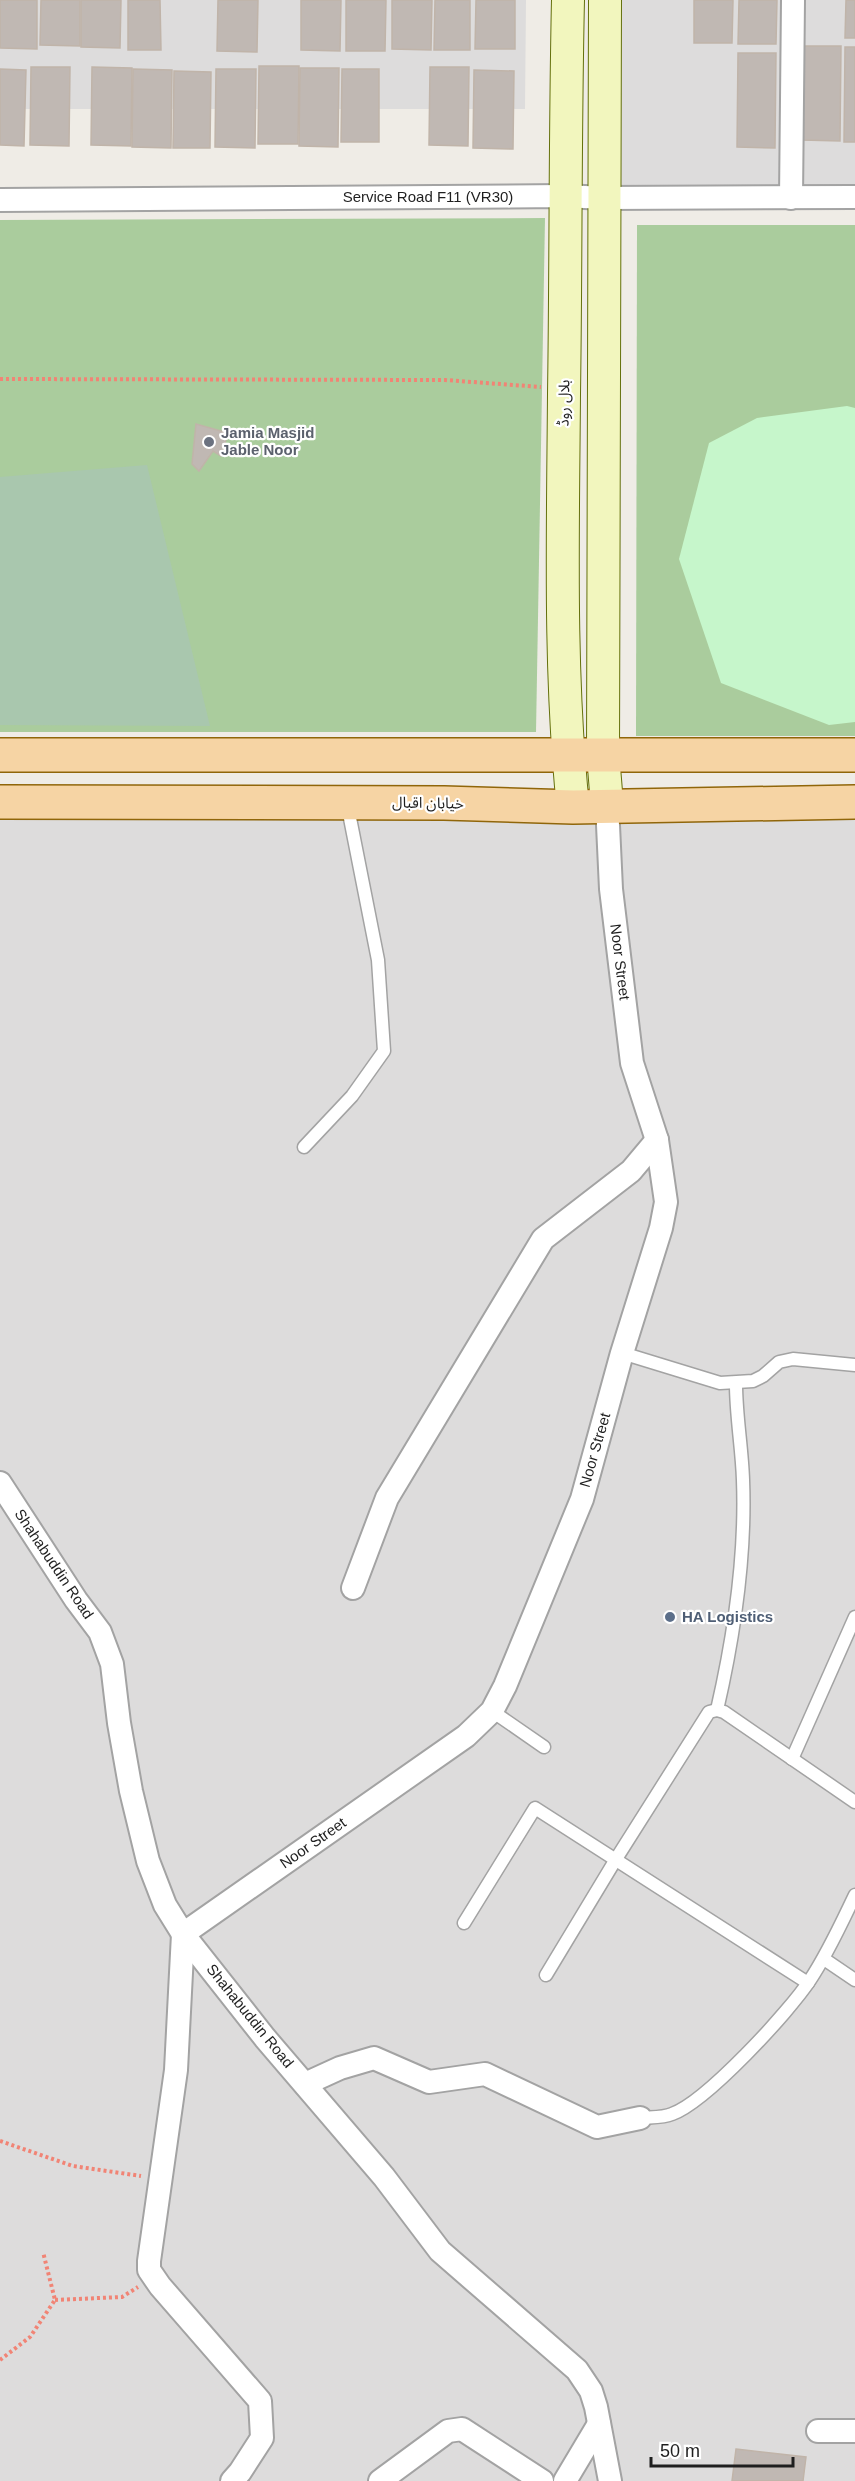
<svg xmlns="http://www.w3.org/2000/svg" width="855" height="2481" viewBox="0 0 855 2481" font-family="Arial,'Noto Sans Arabic',sans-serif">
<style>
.residential{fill:#dddcdc}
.forest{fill:#aacc9d}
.cemetery{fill:#a9c7ae}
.park{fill:#c6f6cb}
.building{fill:#c0b8b3;stroke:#c0b4a9;stroke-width:1.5}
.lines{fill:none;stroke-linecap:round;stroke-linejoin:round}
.lane-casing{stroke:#a3a3a3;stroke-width:15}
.street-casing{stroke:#a3a3a3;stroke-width:26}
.secondary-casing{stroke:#64700c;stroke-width:34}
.primary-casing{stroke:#90660a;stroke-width:36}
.path{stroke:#f18475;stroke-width:4;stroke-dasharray:3 3;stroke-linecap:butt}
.lane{stroke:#fff;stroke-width:12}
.street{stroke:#fff;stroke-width:22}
.secondary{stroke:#f2f6be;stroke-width:32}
.primary{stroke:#f6d4a4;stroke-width:33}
.worship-dot{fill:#6b7280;stroke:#fff;stroke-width:2}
.service-dot{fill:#5c6f8a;stroke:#fff;stroke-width:2}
.labels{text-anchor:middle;stroke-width:4.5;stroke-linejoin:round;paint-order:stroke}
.street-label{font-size:15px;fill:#1f1f1f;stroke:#fff}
.worship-label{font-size:15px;font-weight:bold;fill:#5b616d;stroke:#fff;text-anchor:start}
.service-label{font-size:15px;font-weight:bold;fill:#4e5e75;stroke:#fff;text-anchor:start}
</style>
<rect width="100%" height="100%" fill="#efece6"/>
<g class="residential">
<polygon points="0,0 526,0 525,109 0,109"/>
<polygon points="609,0 855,0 855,197 605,198"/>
<polygon points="855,803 855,2481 0,2481 0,810"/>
</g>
<g class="forest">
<polygon points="545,218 536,732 0,732 0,220"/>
<polygon points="637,225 855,225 855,736 636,736"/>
</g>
<polygon class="cemetery" points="147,465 210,726 0,725 0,477"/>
<polygon class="park" points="847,406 855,408 855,722 829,725 721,683 679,559 709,443 757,418"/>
<g class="building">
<polygon points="0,0 37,0 37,49 0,48"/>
<polygon points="41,0 80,0 80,46 40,45"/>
<polygon points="81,0 121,0 120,48 81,47"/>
<polygon points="128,0 160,0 161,50 128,50"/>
<polygon points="218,0 258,0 257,52 217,51"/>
<polygon points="301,0 341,0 340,51 301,50"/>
<polygon points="346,0 386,0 385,51 346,51"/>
<polygon points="392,0 432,0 431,50 392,49"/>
<polygon points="435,0 470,0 470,50 434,50"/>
<polygon points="476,0 515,0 515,49 475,49"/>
<polygon points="694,0 733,0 732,43 694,43"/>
<polygon points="739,0 777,0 776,44 738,44"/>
<polygon points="846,0 855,0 855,38 845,38"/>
<polygon points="803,46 841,46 840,141 802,140"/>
<polygon points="845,47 855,47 855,142 844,142"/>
<polygon points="738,53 776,53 775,148 737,147"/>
<polygon points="259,66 299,66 298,144 258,144"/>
<polygon points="31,67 70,67 69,146 30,145"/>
<polygon points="92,67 132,68 131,146 91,145"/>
<polygon points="430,67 469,67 468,146 429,145"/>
<polygon points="300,68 339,68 338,147 299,146"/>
<polygon points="0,69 26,70 24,146 0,145"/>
<polygon points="133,69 172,70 171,148 132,147"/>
<polygon points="216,69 256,69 255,148 215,147"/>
<polygon points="342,69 379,69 379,142 341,142"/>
<polygon points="474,70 514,71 513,149 473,148"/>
<polygon points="174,71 211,72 210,148 173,148"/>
<polygon points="196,424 228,433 221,456 213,451 199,471 192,464"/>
<polygon points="736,2449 806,2457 803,2481 732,2481"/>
</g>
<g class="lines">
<defs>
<g id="lane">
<polyline points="304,1147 352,1096 384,1051 378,960 347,803"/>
<polyline points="622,1353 720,1383 753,1381 763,1376 779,1362 793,1359 855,1365"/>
<path d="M717 1710C734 1636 746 1556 743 1480 742 1448 736 1416 736 1384"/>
<polyline points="492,1711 544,1747"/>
<polyline points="792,1759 855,1617"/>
<polyline points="464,1923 535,1808 808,1983"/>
<polyline points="824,1959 855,1980"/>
<polyline points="546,1975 616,1859 709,1712 717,1710 724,1712 855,1802"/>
<path d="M640 2118C650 2117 663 2118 672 2114 706 2102 789 2012 810 1980 828 1953 841 1924 855 1895"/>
</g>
<g id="street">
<polyline points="791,198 793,0"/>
<polyline points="0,200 564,196 605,198 855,197"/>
<polyline points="0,1483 76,1600 100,1632 112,1664 119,1723 131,1791 148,1861 165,1905 183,1934 265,2038 384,2177 440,2251 577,2370 591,2391 596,2407 610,2481"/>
<polyline points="353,1588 387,1498 543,1239 631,1171 657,1140"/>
<polyline points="305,2084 340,2068 374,2058 429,2082 485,2074 597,2127 640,2118"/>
<polyline points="818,2431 855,2431"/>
<polyline points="232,2481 240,2472 262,2438 260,2401 160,2286 149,2270 149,2261 176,2070 183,1934 466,1736 492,1711 505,1686 582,1499 622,1353 661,1228 666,1202 657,1140 632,1063 611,889 607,804"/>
<polyline points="380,2481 448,2431 462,2429 542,2481"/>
<polyline points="565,2481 599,2424"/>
</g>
<g id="secondary">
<path d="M568 0C565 132 566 263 564 394 563 532 559 670 573 807"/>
<polyline points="605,0 603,755 607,804"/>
</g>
<g id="primary">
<polyline points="0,755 855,755"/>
<polyline points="0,802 444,803 573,807 855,802"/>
</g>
</defs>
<use href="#lane" class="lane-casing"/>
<use href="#street" class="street-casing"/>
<use href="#secondary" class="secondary-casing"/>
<use href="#primary" class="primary-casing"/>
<g class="path">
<polyline points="0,379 445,380 541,387"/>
<polyline points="0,2141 73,2166 141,2176"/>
<polyline points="55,2300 122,2297 138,2287"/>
<polyline points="0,2360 30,2337 55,2300 43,2252"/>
</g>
<use href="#lane" class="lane"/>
<use href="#street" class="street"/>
<use href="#secondary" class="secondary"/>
<use href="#primary" class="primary"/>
</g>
<circle class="worship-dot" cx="209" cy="442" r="6"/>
<circle class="service-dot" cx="670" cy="1617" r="6"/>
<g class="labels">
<g class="street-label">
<text x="428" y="202">Service Road F11 (VR30)</text>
<text transform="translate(564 403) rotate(-89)" y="5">ہلال روڈ</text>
<text transform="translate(428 803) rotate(1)" y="5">خیابان اقبال</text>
<text transform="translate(620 962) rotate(83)" y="5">Noor Street</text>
<text transform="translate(595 1450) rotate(-74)" y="5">Noor Street</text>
<text transform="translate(54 1564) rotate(56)" y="5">Shahabuddin Road</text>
<text transform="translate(313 1843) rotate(-35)" y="5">Noor Street</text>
<text transform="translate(250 2016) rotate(51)" y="5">Shahabuddin Road</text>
</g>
<g class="worship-label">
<text x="221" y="438">Jamia Masjid<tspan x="221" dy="17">Jable Noor</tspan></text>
</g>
<g class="service-label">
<text x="682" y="1622">HA Logistics</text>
</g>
</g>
<path d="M651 2457v9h142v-9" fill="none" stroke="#1f1f1f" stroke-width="3"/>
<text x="660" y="2457" font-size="18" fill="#1f1f1f" stroke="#ffffff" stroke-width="4.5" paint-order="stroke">50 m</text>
</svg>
